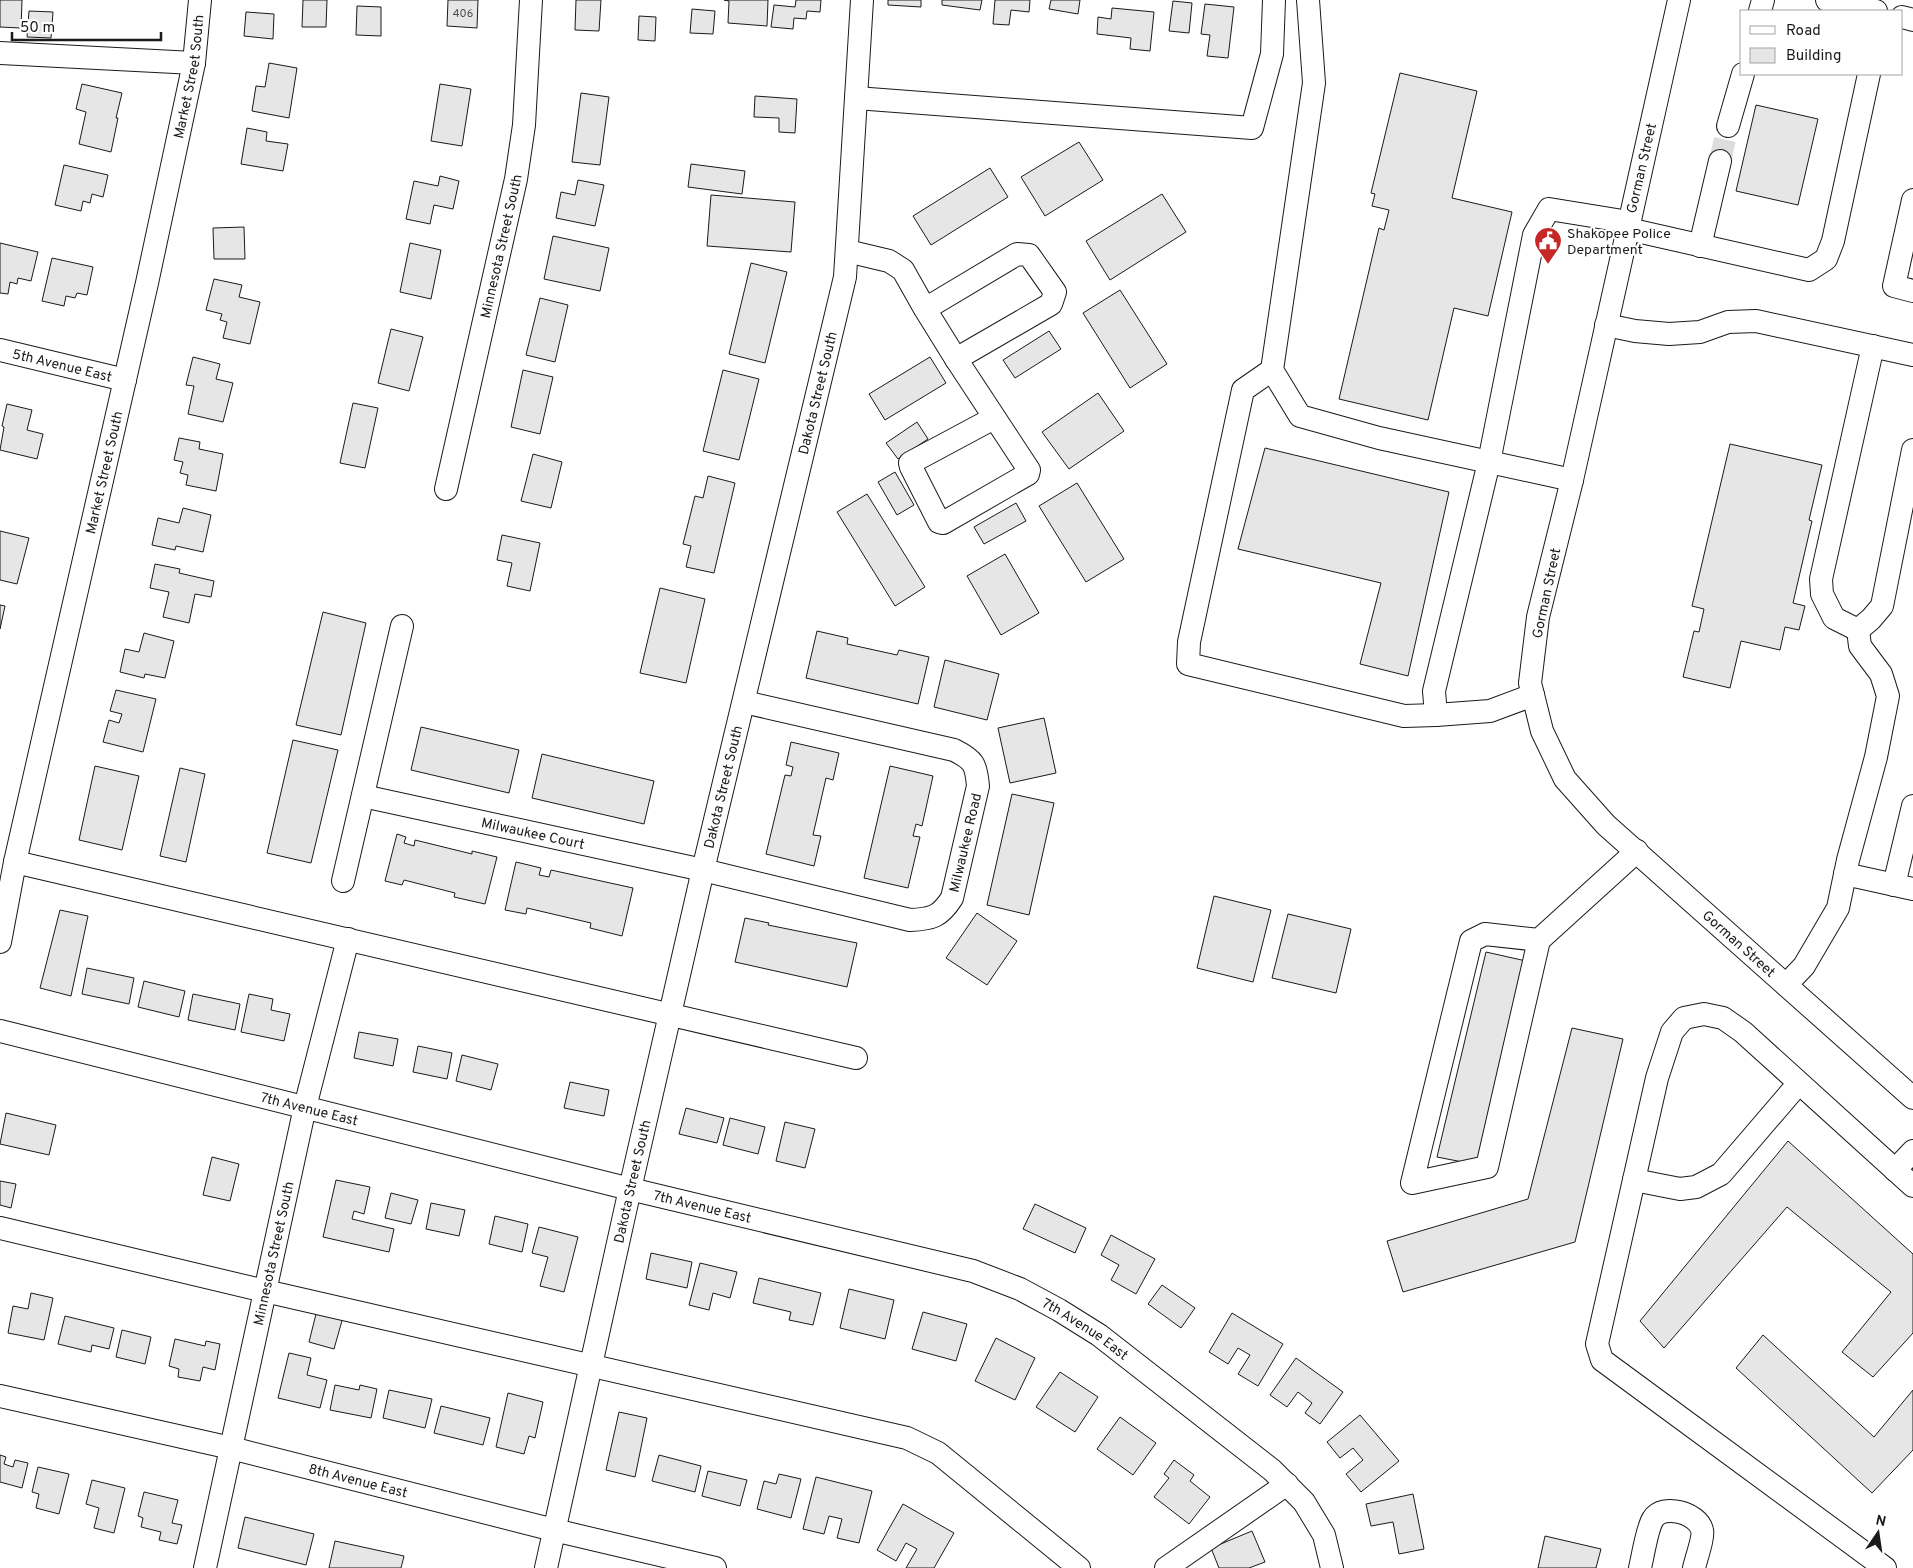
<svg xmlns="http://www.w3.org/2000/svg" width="1913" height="1568" viewBox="0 0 1913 1568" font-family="Overpass,sans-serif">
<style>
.building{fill:#e6e6e6;stroke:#1a1a1a}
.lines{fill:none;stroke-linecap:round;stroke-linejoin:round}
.minor-tunnel{stroke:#ddd;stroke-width:22;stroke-dasharray:22 11;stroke-linecap:butt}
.minor-casing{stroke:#1a1a1a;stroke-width:24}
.minor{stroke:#fff;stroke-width:22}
.labels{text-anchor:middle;stroke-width:4;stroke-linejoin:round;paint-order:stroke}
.number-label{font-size:11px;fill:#4d4d4d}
.street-label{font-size:14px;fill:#1a1a1a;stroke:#fff}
.poi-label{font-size:14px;fill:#1a1a1a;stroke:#fff;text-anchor:start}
</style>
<rect width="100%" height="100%" fill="#fff"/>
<g class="building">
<polygon points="0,0 22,0 21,28 0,27"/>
<polygon points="303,0 327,0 326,27 302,27"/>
<polygon points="448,0 478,0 477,28 447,26"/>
<polygon points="576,0 601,0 599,31 575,30"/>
<polygon points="724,0 768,0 767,26 728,23 729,1"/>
<polygon points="796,0 821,0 820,12 807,11 806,19 794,18 793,29 771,27 774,5 795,7"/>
<polygon points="888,0 921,0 921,7 888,5"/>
<polygon points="942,0 982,0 980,10 942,5"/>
<polygon points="995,0 1030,0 1029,12 1011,10 1009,25 993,24"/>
<polygon points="1051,0 1080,0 1078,14 1049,9"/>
<polygon points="1173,1 1192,3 1189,33 1169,31"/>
<polygon points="1205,4 1234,7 1228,58 1207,56 1210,35 1201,34"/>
<polygon points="357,6 381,7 381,36 356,35"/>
<polygon points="1112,8 1154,12 1150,51 1130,49 1131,38 1097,34 1098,17 1111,19"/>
<polygon points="692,9 715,11 713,34 690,33"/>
<polygon points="29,11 53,12 51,38 27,37"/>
<polygon points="246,12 274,14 273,39 244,36"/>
<polygon points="639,16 656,17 655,41 638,40"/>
<polygon points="269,63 297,68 289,118 252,111 256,86 265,87"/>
<polygon points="1400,73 1477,91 1452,198 1512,212 1488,316 1454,308 1428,420 1339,399 1379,228 1384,230 1389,210 1372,206 1375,194 1371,193"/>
<polygon points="82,84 122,93 116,118 118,118 111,152 79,144 86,112 76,109"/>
<polygon points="440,84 471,89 462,146 431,141"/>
<polygon points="581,93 609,97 600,165 572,162"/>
<polygon points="755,96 797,99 795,133 779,132 779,118 754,117"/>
<polygon points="1756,105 1818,119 1798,205 1736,191"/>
<polygon points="247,128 267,132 266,141 288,144 283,171 241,164"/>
<polygon points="1079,142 1103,180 1045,216 1021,177"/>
<polygon points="691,164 745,171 742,194 688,187"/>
<polygon points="64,165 108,175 103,197 92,194 90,203 83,201 81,211 55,205"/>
<polygon points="990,168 1008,197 931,245 913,216"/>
<polygon points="440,176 459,181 453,209 434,205 430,224 406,219 414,181 438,186"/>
<polygon points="578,180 604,185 595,226 556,218 561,192 575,195"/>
<polygon points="1162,194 1186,232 1110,280 1086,241"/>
<polygon points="711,195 795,202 791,252 707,246"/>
<polygon points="244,227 245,259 214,259 213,228"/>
<polygon points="553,236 609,248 600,291 544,279"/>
<polygon points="0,243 38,252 31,281 18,278 17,284 10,282 8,294 0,293"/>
<polygon points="410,243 441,250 431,299 400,292"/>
<polygon points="52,258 93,267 87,295 77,293 75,298 66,296 64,306 42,301"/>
<polygon points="751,263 787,272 765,363 729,354"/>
<polygon points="214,279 242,285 239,297 260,302 250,344 223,338 227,322 220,320 222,314 206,310"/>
<polygon points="1120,290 1167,364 1130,388 1083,313"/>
<polygon points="540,298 568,305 555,362 526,355"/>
<polygon points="391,329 423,337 409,391 378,383"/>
<polygon points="1049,331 1061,349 1015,378 1003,360"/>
<polygon points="193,357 220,364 216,379 233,383 223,422 188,414 194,386 186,385"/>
<polygon points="930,357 946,383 885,420 869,394"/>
<polygon points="523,370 553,377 540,434 511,427"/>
<polygon points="723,370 759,379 739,460 703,451"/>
<polygon points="1098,393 1124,431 1069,469 1042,432"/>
<polygon points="353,403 378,408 365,468 340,463"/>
<polygon points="7,404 32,410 27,430 43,434 37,459 0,450 4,427 2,426"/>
<polygon points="917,422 928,439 898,459 886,443"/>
<polygon points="179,438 200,442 199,449 223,454 216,491 186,485 188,475 180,473 183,462 174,460"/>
<polygon points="1730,444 1822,465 1809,520 1812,521 1793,603 1805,606 1799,630 1785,627 1780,650 1741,641 1730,688 1683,677 1694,631 1699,632 1704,609 1692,606"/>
<polygon points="1265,448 1449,492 1408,676 1360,664 1381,583 1238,549"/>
<polygon points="533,454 562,462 551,508 521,501"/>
<polygon points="895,472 914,505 897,515 878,482"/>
<polygon points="708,476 735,483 714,573 686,567 691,546 683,544 695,496 703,498"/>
<polygon points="1077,483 1124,559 1086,582 1039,506"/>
<polygon points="867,494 925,587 895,606 837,512"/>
<polygon points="1016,503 1026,521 984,544 974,527"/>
<polygon points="183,508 211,515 203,552 176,546 175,550 152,545 158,518 179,523"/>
<polygon points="0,531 29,538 17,584 0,580"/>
<polygon points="502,535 540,543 530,591 507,586 512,563 497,560"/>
<polygon points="1005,554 1039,613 1001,635 967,576"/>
<polygon points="155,564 180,569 179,573 214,581 211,597 195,594 189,623 163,617 169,592 150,588"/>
<polygon points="660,588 705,599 686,683 640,673"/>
<polygon points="0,605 5,606 0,629"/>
<polygon points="323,612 366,623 341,735 296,725"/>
<polygon points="817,631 848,638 847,644 897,655 899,650 929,657 918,704 806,678"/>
<polygon points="144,633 174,641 165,678 145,674 144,678 120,672 125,649 139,652"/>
<polygon points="945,660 999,674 987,720 934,707"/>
<polygon points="116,690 156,699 143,752 103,742 109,720 119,723 122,714 110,711"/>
<polygon points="1044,718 1056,773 1010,783 998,728"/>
<polygon points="421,727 519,750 509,793 411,770"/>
<polygon points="293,740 338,750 311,863 267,853"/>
<polygon points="791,742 839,753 833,780 826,778 813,835 821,836 814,866 766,854 785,775 791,776 793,767 786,765"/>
<polygon points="542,754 654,781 644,824 532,798"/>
<polygon points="95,766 139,776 122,850 79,840"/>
<polygon points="890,766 933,776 922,826 916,824 913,836 920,837 908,888 864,878"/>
<polygon points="180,768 205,774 186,862 160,856"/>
<polygon points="1012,794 1054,803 1029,915 987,905"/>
<polygon points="397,834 406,837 404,843 414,846 415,840 472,854 472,851 497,857 485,904 454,897 455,893 404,880 402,885 385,881"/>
<polygon points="516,862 541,868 539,875 549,877 551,870 633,888 622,936 590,928 591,923 527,908 526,914 505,910"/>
<polygon points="1214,896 1271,910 1253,982 1197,968"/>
<polygon points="60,910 88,916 71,996 40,988"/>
<polygon points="977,913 1017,941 987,985 946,958"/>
<polygon points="1288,914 1351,929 1336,993 1272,978"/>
<polygon points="745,918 769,923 768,925 857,943 847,987 735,962"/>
<polygon points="1486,952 1526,961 1478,1165 1437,1157"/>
<polygon points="87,968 134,978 129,1004 82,994"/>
<polygon points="144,981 185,991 179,1017 138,1007"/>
<polygon points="193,994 240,1004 235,1030 188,1020"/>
<polygon points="249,994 273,999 271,1010 290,1014 284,1041 241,1032"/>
<polygon points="1572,1028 1623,1039 1575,1242 1403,1292 1387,1241 1528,1199"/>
<polygon points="359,1032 398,1039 393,1066 354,1058"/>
<polygon points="418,1046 452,1053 447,1079 413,1072"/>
<polygon points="462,1055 498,1064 491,1090 456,1081"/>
<polygon points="570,1082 609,1090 604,1116 564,1108"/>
<polygon points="686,1108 724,1118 717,1143 679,1134"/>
<polygon points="6,1113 56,1125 49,1155 0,1144"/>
<polygon points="730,1118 765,1127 758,1154 723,1145"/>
<polygon points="785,1122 815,1129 805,1168 776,1161"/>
<polygon points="1788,1141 1913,1254 1913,1333 1873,1377 1842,1352 1891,1292 1787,1207 1664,1348 1640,1321"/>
<polygon points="212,1157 239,1164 230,1201 203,1195"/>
<polygon points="336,1180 370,1187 364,1214 354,1211 352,1219 394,1229 389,1252 323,1237"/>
<polygon points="0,1181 16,1184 11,1208 0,1205"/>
<polygon points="391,1193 418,1200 411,1224 385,1218"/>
<polygon points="431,1203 465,1210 459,1236 426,1229"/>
<polygon points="1035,1204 1086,1228 1075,1253 1023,1229"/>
<polygon points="495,1216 528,1224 522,1252 489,1244"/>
<polygon points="539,1227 578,1237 564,1292 540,1286 548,1257 532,1253"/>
<polygon points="1111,1235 1155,1259 1136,1294 1111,1280 1119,1265 1101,1255"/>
<polygon points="651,1253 692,1262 687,1288 646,1279"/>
<polygon points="700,1263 737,1272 730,1298 713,1293 709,1310 689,1305"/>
<polygon points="759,1278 821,1293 813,1325 789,1320 791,1312 753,1303"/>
<polygon points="1162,1285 1195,1308 1181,1328 1148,1304"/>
<polygon points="849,1289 894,1300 885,1339 840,1328"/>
<polygon points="31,1293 53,1298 44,1340 8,1333 13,1306 28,1309"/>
<polygon points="317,1310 343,1317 334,1349 309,1342"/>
<polygon points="923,1312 967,1324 956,1361 912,1349"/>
<polygon points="1232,1313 1283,1344 1258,1386 1238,1374 1250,1355 1238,1348 1228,1364 1209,1352"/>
<polygon points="65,1316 114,1328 109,1349 92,1345 91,1352 58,1344"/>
<polygon points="122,1330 151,1337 145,1364 116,1357"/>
<polygon points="1763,1335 1874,1437 1913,1390 1913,1450 1872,1493 1736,1368"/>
<polygon points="996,1338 1035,1358 1015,1400 975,1381"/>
<polygon points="175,1339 205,1346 206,1341 220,1344 215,1370 203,1367 200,1381 178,1377 179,1369 169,1366"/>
<polygon points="289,1353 311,1358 307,1375 327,1380 320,1408 278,1398"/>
<polygon points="1296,1358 1343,1392 1320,1424 1305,1413 1312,1403 1298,1392 1287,1407 1270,1395"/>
<polygon points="1060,1372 1098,1397 1075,1432 1036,1407"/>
<polygon points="335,1385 359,1390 360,1385 377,1389 371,1418 330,1410"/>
<polygon points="389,1390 432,1399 425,1428 383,1418"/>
<polygon points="508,1393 543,1402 535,1438 529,1436 524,1454 496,1447"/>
<polygon points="441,1406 490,1418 483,1445 434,1433"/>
<polygon points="619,1412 647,1418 635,1477 606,1470"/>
<polygon points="1360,1415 1399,1461 1361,1492 1346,1474 1363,1460 1353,1448 1340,1458 1327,1442"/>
<polygon points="1120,1417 1156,1443 1133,1475 1097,1449"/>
<polygon points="0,1455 6,1457 4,1464 13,1467 15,1460 28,1463 22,1488 0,1482"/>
<polygon points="659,1455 701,1466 695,1492 652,1481"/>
<polygon points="1174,1460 1194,1475 1190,1481 1210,1497 1189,1524 1154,1497 1169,1478 1164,1474"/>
<polygon points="38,1467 69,1474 59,1514 36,1508 39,1494 32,1492"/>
<polygon points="708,1471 747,1480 740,1506 702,1496"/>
<polygon points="779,1474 801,1479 791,1518 757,1509 764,1481 776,1484"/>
<polygon points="816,1477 872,1491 859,1543 837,1538 842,1519 829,1516 824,1534 803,1529"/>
<polygon points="92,1480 125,1488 114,1533 94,1528 99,1508 86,1504"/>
<polygon points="144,1492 178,1500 172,1523 182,1525 177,1544 159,1540 161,1532 141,1527 143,1518 138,1516"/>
<polygon points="1413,1494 1424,1549 1399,1554 1393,1522 1371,1526 1366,1504"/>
<polygon points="903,1504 954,1533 934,1568 906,1568 917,1549 906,1543 896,1561 877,1550"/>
<polygon points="245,1517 314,1534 306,1565 238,1548"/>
<polygon points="1252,1531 1265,1562 1249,1568 1219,1568 1211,1548"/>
<polygon points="1545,1536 1601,1549 1596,1568 1538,1568"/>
<polygon points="335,1541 404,1556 401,1568 329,1568"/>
</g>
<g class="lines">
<polyline class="minor-tunnel" points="1720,161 1728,126"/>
<defs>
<g id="minor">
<polyline points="1308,0 1314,83 1272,370 1300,416 1379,438 1572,480"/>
<path id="s1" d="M1679 0 1572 480 1538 617 1530 683 1542 731 1565 779 1606 825 1913 1098"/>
<polyline points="1827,0 1876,11"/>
<polyline points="1760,11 1763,0"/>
<polyline points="1902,17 1913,20"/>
<polyline points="0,53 194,63"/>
<polyline points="856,98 1252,128 1272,54 1274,0"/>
<polyline points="1728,126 1743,74"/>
<polyline points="1913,200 1894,286 1913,291"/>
<polyline points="1628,229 1809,270 1826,259 1833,241 1869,74"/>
<polyline points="1700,246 1720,161"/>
<polyline points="847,251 889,261 903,270 925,309 956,359 1051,304 1055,292 1029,255 1017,254 925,309"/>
<polyline points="1606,325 1635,331 1669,334 1700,332 1728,322 1756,321 1913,355"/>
<path id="s2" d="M0 350 125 380"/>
<polyline points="956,359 1029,470 1028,474 943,523 939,522 911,467 910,463 994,418"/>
<polyline points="1272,370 1243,390 1189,642 1188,664 1404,716 1436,715"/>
<path id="s3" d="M446 489 516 179 524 125 531 0"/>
<polyline points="1858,630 1834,618 1822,594 1821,579 1873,346"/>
<polyline points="1533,695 1490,711 1436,715 1434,691 1489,462 1534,235 1549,209 1629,222"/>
<path id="s4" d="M363 796 703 870 910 920C932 919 940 917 952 898L978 786C976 764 974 760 954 750L744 702"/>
<polyline points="15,862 856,1058"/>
<polyline points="1845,874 1913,889"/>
<polyline points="343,881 402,626"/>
<polyline points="1894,885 1913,806"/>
<polyline points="1539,940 1487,1167 1412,1183 1471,941 1485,934 1539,940 1637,851"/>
<path id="s5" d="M0 942 15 862 147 283 194 63 200 0"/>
<polyline points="1786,985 1804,966 1838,908 1848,860 1876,757 1888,696 1881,674 1860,646 1858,630 1871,619 1882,606 1913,450"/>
<path id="s6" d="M0 1031 630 1189 973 1271 1020 1289 1059 1310 1099 1335 1272 1470 1304 1502 1324 1535 1332 1568"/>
<polyline points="1895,1170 1913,1151"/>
<polyline points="1634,1180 1680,1189 1696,1187 1721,1174 1799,1083"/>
<polyline points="0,1228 265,1291 907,1438 938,1453 1079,1568"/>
<path id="s7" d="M0 1396 231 1448 554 1530 715 1568"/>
<path id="s8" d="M205 1568 305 1107 348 939"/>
<path id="s9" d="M546 1568 630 1189 703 870 845 277 862 0"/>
<polyline points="1166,1568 1287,1484"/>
<path d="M1640 1568C1643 1556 1647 1528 1653 1519 1663 1503 1698 1513 1702 1530 1704 1537 1696 1559 1694 1568"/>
<polyline points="1885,1568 1602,1360 1597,1344 1657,1078 1672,1032 1684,1018 1704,1014 1723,1018 1743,1032 1913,1186"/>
</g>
</defs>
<use href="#minor" class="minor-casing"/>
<use href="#minor" class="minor"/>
</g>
<defs>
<symbol id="civic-pin" viewBox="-11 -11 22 30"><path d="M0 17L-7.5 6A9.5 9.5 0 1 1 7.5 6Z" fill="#c62828" stroke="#fff"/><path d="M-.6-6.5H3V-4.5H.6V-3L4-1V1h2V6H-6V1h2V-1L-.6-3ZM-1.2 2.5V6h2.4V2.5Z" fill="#fff"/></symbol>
</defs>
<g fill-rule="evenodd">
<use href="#civic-pin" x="1532" y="225" width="32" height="43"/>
</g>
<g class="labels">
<g class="number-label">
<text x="463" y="17">406</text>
</g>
<g class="street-label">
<text dy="5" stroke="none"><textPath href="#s5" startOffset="886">Market Street South</textPath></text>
<text transform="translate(1641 168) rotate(-77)" y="5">Gorman Street</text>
<text dy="5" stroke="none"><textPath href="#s3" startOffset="249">Minnesota Street South</textPath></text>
<text dy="5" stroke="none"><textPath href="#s2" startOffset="64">5th Avenue East</textPath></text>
<text dy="5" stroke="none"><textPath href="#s9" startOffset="1206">Dakota Street South</textPath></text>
<text dy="5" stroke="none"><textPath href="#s5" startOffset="481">Market Street South</textPath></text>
<text transform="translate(1546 593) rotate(-78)" y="5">Gorman Street</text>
<text dy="5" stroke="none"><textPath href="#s9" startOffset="801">Dakota Street South</textPath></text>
<text dy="5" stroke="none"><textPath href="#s4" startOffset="174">Milwaukee Court</textPath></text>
<text dy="5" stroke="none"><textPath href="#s4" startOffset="668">Milwaukee Road</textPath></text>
<text dy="5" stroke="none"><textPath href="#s1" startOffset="1042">Gorman Street</textPath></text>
<text dy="5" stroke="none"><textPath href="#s6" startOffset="319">7th Avenue East</textPath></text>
<text dy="5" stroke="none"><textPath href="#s9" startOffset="396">Dakota Street South</textPath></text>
<text dy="5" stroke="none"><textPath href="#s6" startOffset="724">7th Avenue East</textPath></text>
<text dy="5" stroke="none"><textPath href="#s8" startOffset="322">Minnesota Street South</textPath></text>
<text dy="5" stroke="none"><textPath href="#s6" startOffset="1129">7th Avenue East</textPath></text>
<text dy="5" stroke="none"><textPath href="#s7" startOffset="368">8th Avenue East</textPath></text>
</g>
<g class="poi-label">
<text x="1567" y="238">Shakopee Police<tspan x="1567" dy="16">Department</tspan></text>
</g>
</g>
<rect x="1740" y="10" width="162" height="65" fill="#ffffff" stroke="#a3a3a3"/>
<rect x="1750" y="26" width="25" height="8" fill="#ffffff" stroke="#a3a3a3"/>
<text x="1786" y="35" font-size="15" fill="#1a1a1a">Road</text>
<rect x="1750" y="48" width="25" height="15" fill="#e6e6e6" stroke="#a3a3a3"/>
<text x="1786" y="60" font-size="15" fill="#1a1a1a">Building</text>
<g transform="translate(1878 1533) rotate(13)" stroke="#ffffff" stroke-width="4" paint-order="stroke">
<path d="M0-4L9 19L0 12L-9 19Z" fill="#1a1a1a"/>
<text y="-8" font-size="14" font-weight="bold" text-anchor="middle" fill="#1a1a1a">N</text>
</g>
<path d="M12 32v8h149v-8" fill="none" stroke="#1a1a1a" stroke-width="2.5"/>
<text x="20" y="32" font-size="15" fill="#1a1a1a" stroke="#ffffff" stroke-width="4" paint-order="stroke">50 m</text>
</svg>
